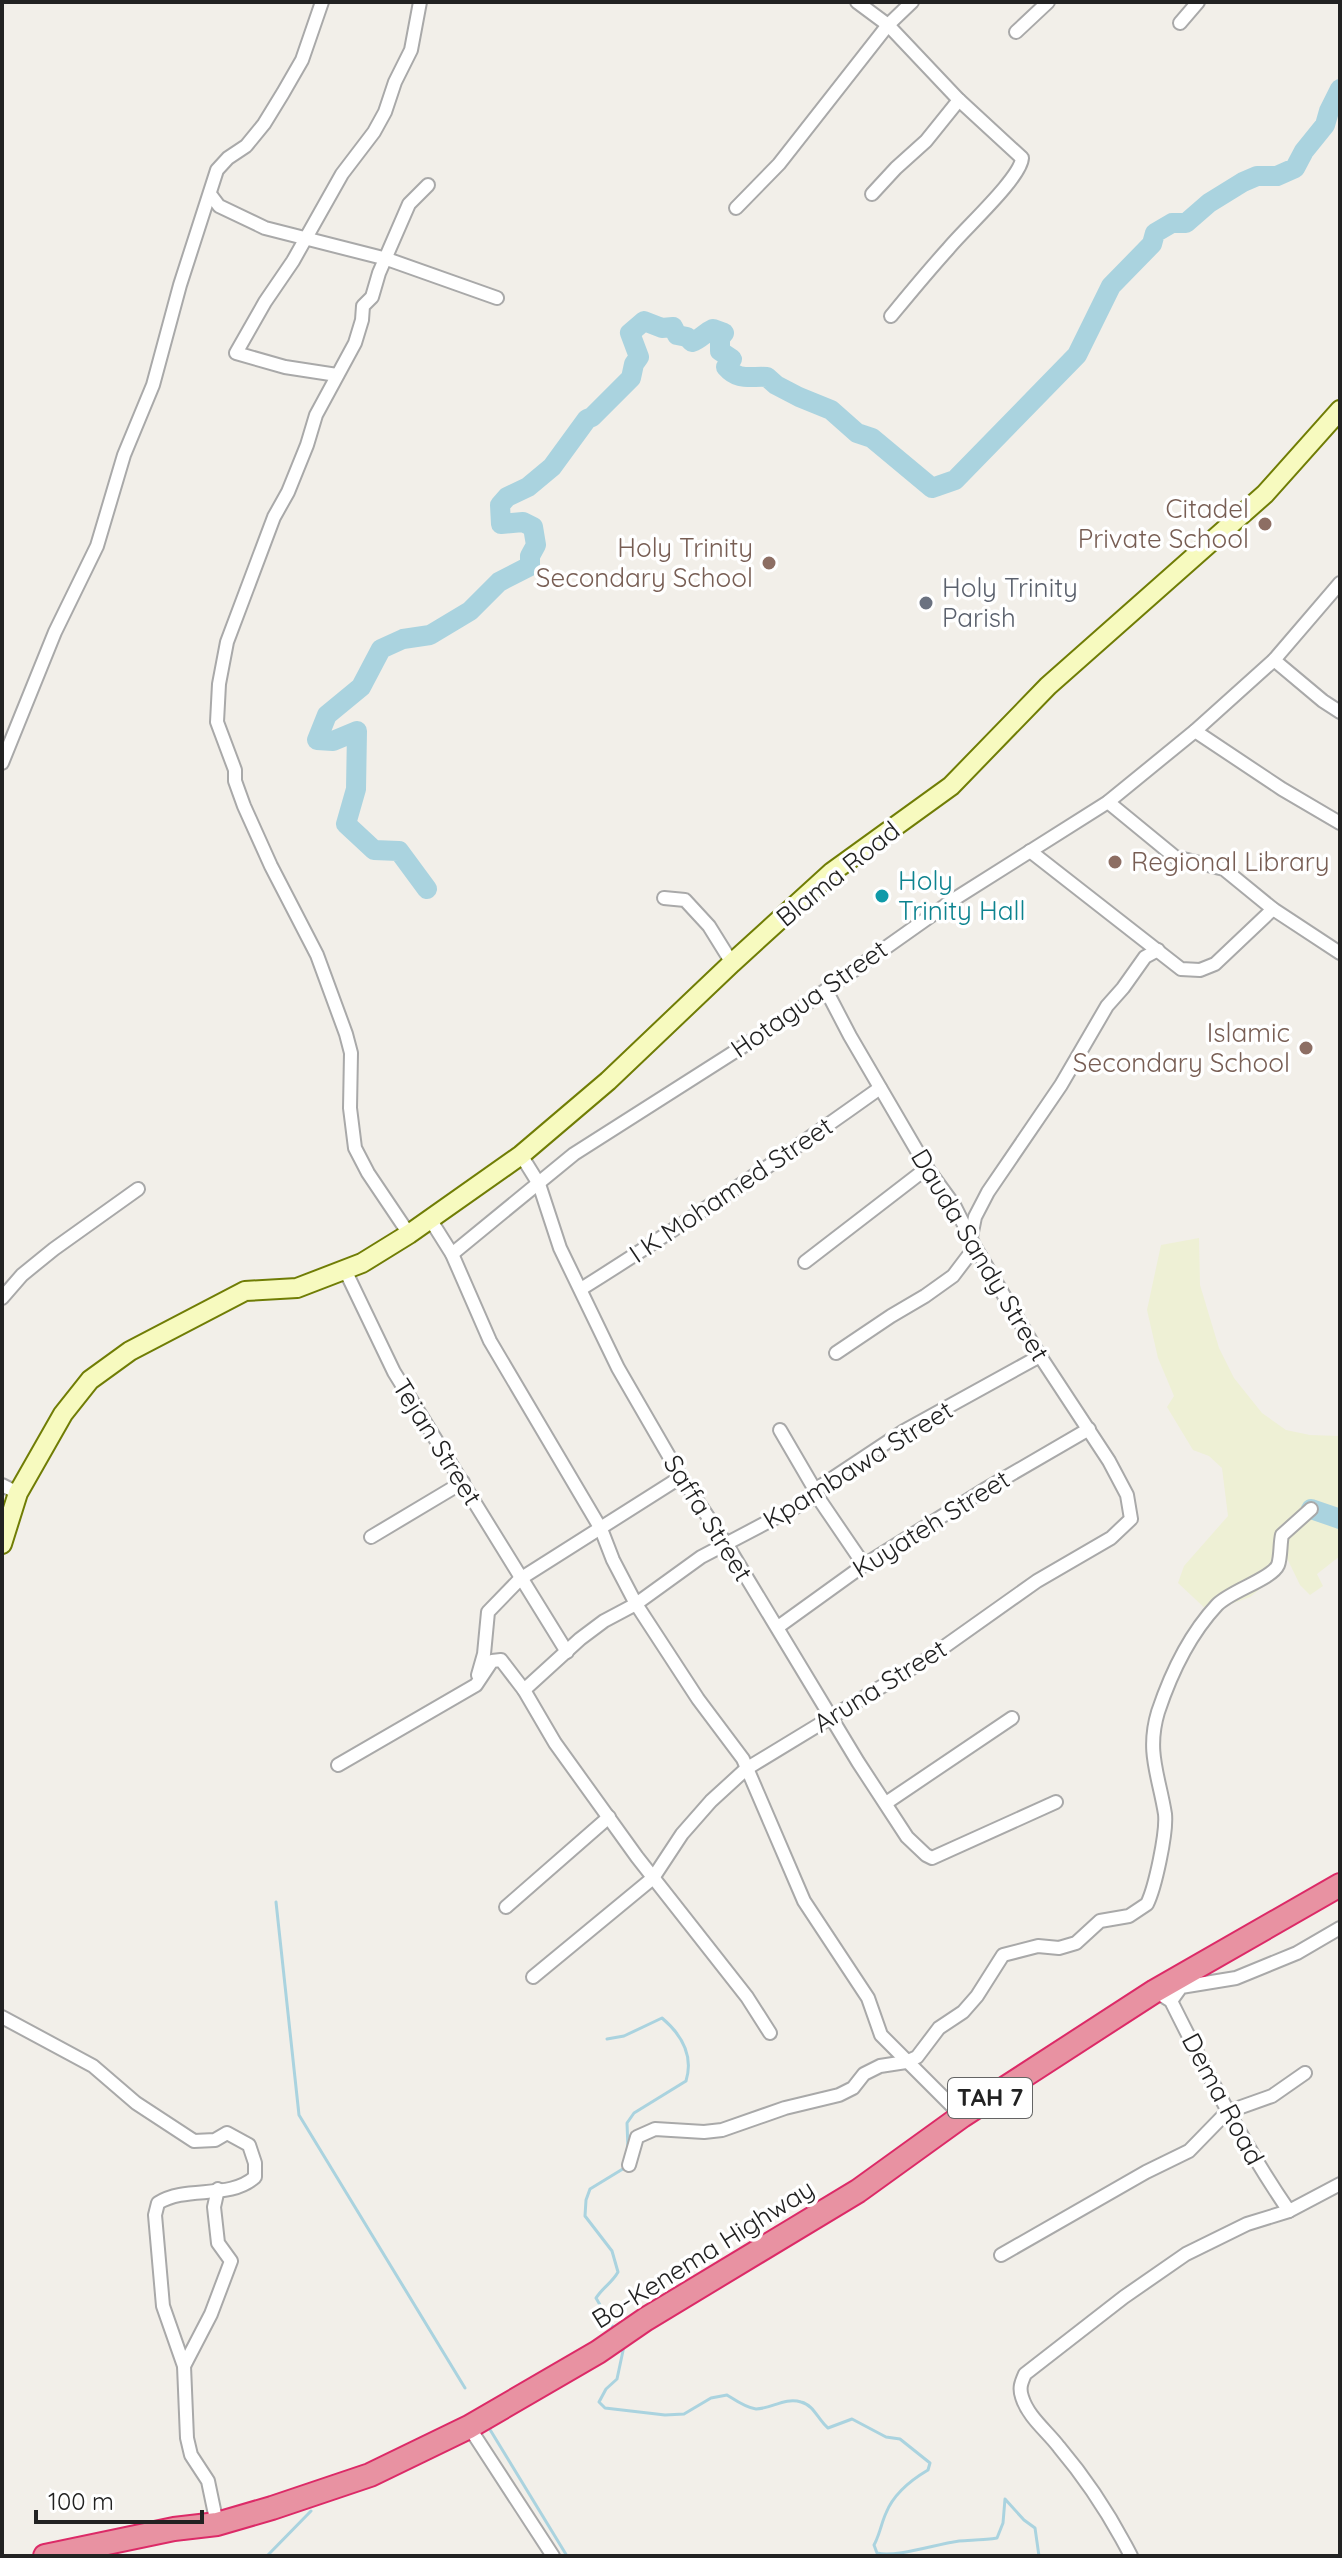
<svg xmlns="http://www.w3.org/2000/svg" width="1342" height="2558" viewBox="0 0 1342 2558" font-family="Quicksand,sans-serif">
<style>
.farmland{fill:#eef0d5}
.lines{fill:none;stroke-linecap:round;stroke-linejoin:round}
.stream{stroke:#aad3df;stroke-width:3}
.river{stroke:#aad3df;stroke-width:20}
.street-casing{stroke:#a9a9a9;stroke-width:16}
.secondary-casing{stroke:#707d05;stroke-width:22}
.highway-casing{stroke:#dc2a67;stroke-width:26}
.street{stroke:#fff;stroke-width:12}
.secondary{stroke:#f7fabf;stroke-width:18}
.highway{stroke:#e892a2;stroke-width:22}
.education-dot{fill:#8d6e63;stroke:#fff;stroke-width:3}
.worship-dot{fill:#6b7280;stroke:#fff;stroke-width:3}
.culture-dot{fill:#0f9aa8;stroke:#fff;stroke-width:3}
.labels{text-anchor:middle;stroke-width:7;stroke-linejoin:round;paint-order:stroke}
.shield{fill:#fff;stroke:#646464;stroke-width:2}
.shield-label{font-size:24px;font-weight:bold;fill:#222}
.education-label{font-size:26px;fill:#785e54;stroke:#fff;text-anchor:end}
.worship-label{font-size:26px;fill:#5b616d;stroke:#fff;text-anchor:start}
.street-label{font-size:26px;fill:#222;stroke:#fff}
.culture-label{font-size:26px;fill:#0d838f;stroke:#fff;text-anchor:start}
</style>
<rect width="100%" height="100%" fill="#f2efe9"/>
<polygon class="farmland" points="1199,1238 1200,1285 1219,1348 1234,1378 1262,1413 1286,1430 1310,1435 1340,1436 1340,1556 1317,1574 1323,1586 1310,1595 1300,1585 1284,1552 1271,1580 1250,1597 1209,1612 1178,1583 1184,1566 1228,1516 1222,1468 1209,1456 1193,1450 1167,1407 1174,1396 1158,1358 1147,1310 1161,1245"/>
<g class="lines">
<g class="stream">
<polyline points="276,1902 299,2115 465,2388"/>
<path d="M607 2039 624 2036 662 2018C682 2035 694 2055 686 2081L634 2113 627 2123 628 2149"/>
<path d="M614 2329 596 2298C603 2287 612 2283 618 2272L612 2251 585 2216 586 2200 590 2189 626 2167"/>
<path d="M624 2346 617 2379 606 2389 599 2402 605 2408 665 2415 684 2414 711 2398 727 2395C735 2400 746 2408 756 2409 771 2409 785 2397 801 2402 814 2405 818 2420 828 2428L852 2419 886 2437 900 2439 930 2463 928 2470C911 2480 894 2493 886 2513 881 2524 880 2534 874 2545L877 2553C895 2558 937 2544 959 2541 972 2540 985 2540 997 2538L1003 2523 1005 2499 1024 2520 1035 2528 1039 2556"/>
<polyline points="489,2428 567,2556"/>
<polyline points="267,2556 311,2511"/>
</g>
<g class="river">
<path d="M427 889 399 851 374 850 346 824 356 789 357 731 333 741 317 740 327 715 361 687 381 649 403 639 430 635 470 611 499 582 530 566V556L536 545 533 527 523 522 501 524 500 505 507 497 528 487 552 467 587 419 592 417 631 378 634 364 639 357 630 333 644 321 662 328 673 327 677 335 687 337 692 342C701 339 704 333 713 329L724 333 720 338V351L732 359 726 367C738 381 750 376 767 377L776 385 799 397 831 410 857 433 872 438 932 488 955 480 1077 355 1111 286 1152 244 1155 233 1172 223H1186L1209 203 1243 182 1257 176H1277L1295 168 1304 151 1325 125 1329 111 1340 89"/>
<polyline points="1311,1509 1340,1519"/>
</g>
<defs>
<g id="street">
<path d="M857 2 888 25 959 100 1022 158C1021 178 963 230 948 249 928 271 910 293 891 316"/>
<polyline points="1180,23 1198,2"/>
<polyline points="1016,32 1048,2"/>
<polyline points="210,194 219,206 265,228 387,259 497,298"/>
<polyline points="872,194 896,168 926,141 959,100"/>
<polyline points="736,208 779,164 888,25 912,2"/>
<polyline points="337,375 285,367 236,353 265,302 293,261 342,174 374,132 385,112 395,82 411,50 420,2"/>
<polyline points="1274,660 1323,701 1340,712"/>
<polyline points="1195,731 1282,789 1340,823"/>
<polyline points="2,763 55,632 97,546 124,455 153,385 180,285 217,170 228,158 246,146 264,124 283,93 302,60 322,2"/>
<polyline points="1108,802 1175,857 1224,869 1273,909 1340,953"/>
<polyline points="1030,851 1181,969 1200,970 1215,964 1273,909"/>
<polyline points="664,898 685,900 709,926 732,963"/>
<polyline points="521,1155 539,1184 560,1248 618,1368 681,1477 727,1545 858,1762 907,1837 926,1855 932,1858 1056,1802"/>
<polyline points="430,1219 452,1254 490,1341 601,1529 613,1560 636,1604 698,1699 743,1759 804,1901 868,1998 881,2035 962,2116"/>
<polyline points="409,1234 368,1173 355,1148 350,1108 351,1053 346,1034 317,955 271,866 244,806 235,781 235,770 217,722 219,684 227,642 274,517 288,492 307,445 316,415 355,343 362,320 363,306 372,297 379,273 409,204 428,185"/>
<polyline points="971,1237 975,1217 988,1192 1061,1085 1107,1006 1123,988 1145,957 1158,950"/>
<polyline points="452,1254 574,1154 775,1026 956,898 1108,802 1195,731 1274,660 1340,583"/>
<polyline points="805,1262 927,1168"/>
<polyline points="345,1270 394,1372 567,1652"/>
<path d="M581 1289C683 1225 782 1158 880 1088"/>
<polyline points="2,1298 22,1275 54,1249 138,1189"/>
<polyline points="836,1353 891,1316 925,1296 953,1276 975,1247"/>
<polyline points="780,1430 815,1490"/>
<polyline points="2,1485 18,1493"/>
<polyline points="817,1496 864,1565"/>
<polyline points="371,1537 463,1482"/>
<polyline points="778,1627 864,1565 984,1490 1089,1429"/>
<polyline points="478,1675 484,1654 488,1612 520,1579 681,1477"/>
<polyline points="524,1690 580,1639 604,1621 636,1604 701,1557 817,1496 815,1490 904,1431 1040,1356"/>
<polyline points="338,1765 476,1685 492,1661 501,1660 524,1690 555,1743 637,1857 747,1997 770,2033"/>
<polyline points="886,1803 1012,1718"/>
<polyline points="506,1907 609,1817"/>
<polyline points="533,1977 653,1878 682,1834 711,1801 746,1769 927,1659 1037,1581 1111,1538 1131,1519 1127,1495 1109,1461 1040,1356 975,1247 954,1205 927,1168 850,1036 826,990"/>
<path d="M1155 1991 1171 2001C1207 2073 1243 2144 1289 2211"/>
<polyline points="1171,2001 1181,1987 1236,1978 1297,1953 1340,1928"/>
<path d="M2 2017 93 2066 136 2103 194 2141 215 2140 227 2133 249 2145 255 2163V2177C229 2200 187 2185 158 2203L155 2215 163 2306 184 2366 187 2438 191 2455 208 2481 217 2524"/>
<path d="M629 2165 637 2137 655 2129 704 2132 722 2130 785 2108 839 2095 853 2088 864 2074 880 2066 906 2062 917 2057 939 2028 963 2012 977 1996 1003 1955 1038 1946 1059 1948 1076 1943 1100 1921 1129 1916 1147 1904C1155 1888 1167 1833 1165 1814 1159 1776 1146 1752 1158 1712 1171 1673 1189 1635 1217 1605 1230 1591 1272 1579 1278 1565 1281 1557 1280 1543 1282 1535L1311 1509"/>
<polyline points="1001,2255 1146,2172 1189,2151 1227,2112 1272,2096 1305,2073"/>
<polyline points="184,2366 211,2314 231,2261 218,2243 214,2207 218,2189"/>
<polyline points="469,2427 553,2556"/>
<path d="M1131 2556C1111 2517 1087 2480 1059 2447 1047 2431 1028 2417 1022 2397 1019 2388 1021 2383 1025 2374L1124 2297 1186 2254 1247 2224 1289 2211 1340 2184"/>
</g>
<polyline id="secondary" points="2,1544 18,1493 63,1414 90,1380 130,1351 245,1291 297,1288 362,1263 409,1234 521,1155 608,1081 732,963 832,872 951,786 1048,686 1265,494 1340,410"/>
<polyline id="highway" points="45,2556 174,2529 217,2524 272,2508 370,2475 469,2427 598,2352 646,2319 858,2191 962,2116 1155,1991 1340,1885"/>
</defs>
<use href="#street" class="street-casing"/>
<use href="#secondary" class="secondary-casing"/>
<use href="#highway" class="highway-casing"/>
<use href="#street" class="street"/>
<use href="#secondary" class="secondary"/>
<use href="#highway" class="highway"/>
</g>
<g class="education-dot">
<circle cx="1265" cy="524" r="8"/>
<circle cx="769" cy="563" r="8"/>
<circle cx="1115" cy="862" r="8"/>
<circle cx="1306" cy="1048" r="8"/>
</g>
<circle class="worship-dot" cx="926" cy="603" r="8"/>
<circle class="culture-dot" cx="882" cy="896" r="8"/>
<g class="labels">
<rect class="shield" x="948" y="2078" width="84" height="40" rx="6"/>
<g class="shield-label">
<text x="990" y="2106">TAH 7</text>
</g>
<g class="education-label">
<text x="1249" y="518">Citadel<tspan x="1249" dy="30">Private School</tspan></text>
<text x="753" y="557">Holy Trinity<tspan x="753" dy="30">Secondary School</tspan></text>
<text x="1131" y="871" text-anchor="start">Regional Library</text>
<text x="1290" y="1042">Islamic<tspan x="1290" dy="30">Secondary School</tspan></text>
</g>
<g class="worship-label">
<text x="942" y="597">Holy Trinity<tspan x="942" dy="30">Parish</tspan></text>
</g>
<g class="street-label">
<text transform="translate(838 874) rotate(-39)" y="9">Blama Road</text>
<text transform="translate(809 999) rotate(-35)" y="9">Hotagua Street</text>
<text transform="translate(731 1190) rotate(-34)" y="9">I K Mohamed Street</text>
<text transform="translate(980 1255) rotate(59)" y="9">Dauda Sandy Street</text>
<text transform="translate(437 1442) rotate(58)" y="9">Tejan Street</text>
<text transform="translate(858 1465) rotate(-32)" y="9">Kpambawa Street</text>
<text transform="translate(708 1518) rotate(58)" y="9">Saffa Street</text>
<text transform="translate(931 1524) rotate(-32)" y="9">Kuyateh Street</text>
<text transform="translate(880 1686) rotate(-32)" y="9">Aruna Street</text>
<text transform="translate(1223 2099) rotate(62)" y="9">Dema Road</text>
<text transform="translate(703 2254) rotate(-32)" y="9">Bo-Kenema Highway</text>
</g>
<g class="culture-label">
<text x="898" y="890">Holy<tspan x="898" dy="30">Trinity Hall</tspan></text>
</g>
</g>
<rect width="1342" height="2558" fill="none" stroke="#222222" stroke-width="8"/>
<path d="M36 2510v12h166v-12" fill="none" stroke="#222222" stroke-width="4"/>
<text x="48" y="2510" font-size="24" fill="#222222" stroke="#ffffff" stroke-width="6" paint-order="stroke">100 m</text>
</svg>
